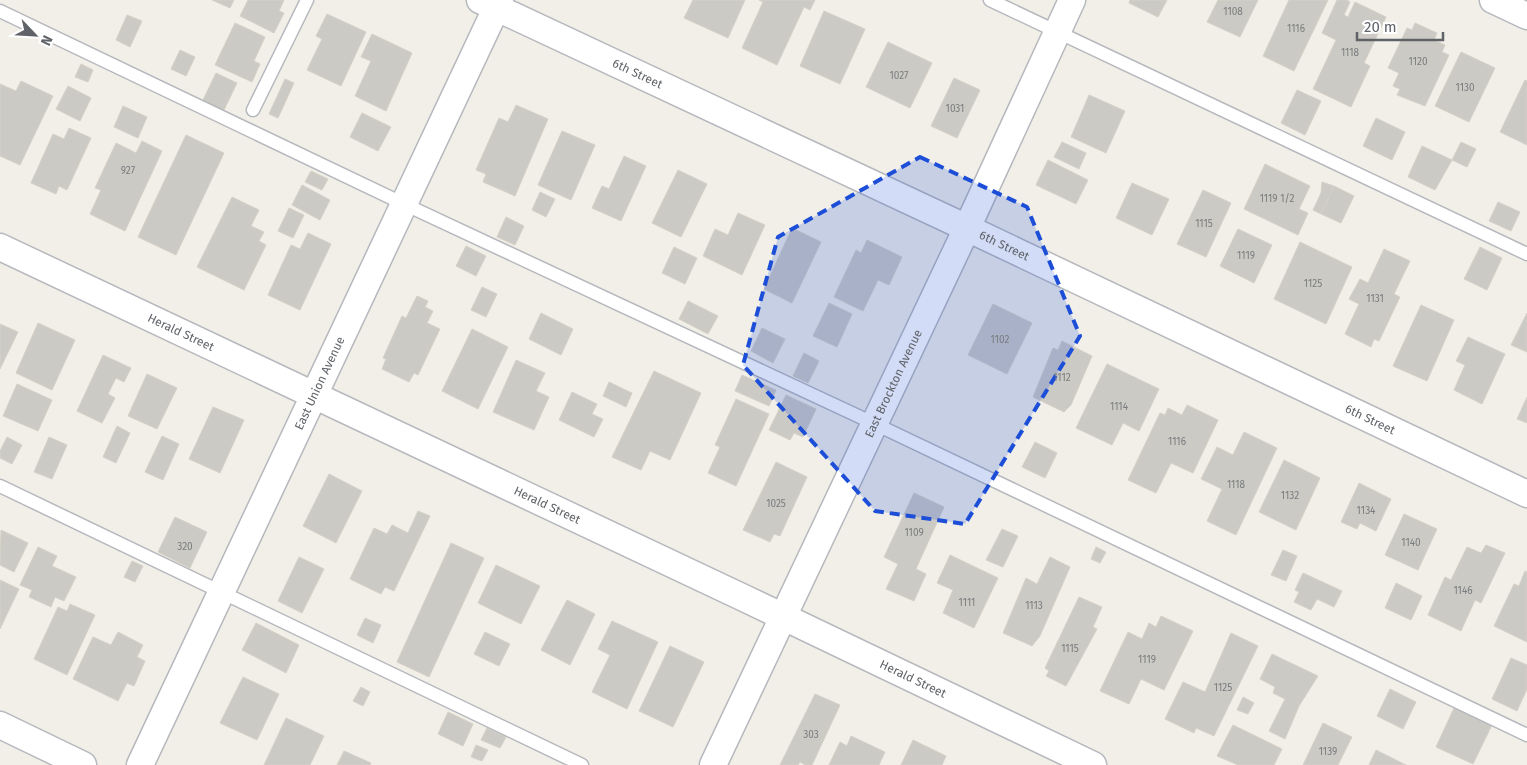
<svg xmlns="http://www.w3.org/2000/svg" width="1527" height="765" viewBox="0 0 1527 765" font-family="'Fira Sans',sans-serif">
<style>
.building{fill:#cccac5;stroke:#d6d1c6}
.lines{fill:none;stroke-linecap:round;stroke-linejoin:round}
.lane-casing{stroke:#b5b8bc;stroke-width:15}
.street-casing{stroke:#b5b8bc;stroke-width:29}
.lane{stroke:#fff;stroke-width:12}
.street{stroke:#fff;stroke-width:26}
.marked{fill:#1d4ed8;fill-opacity:0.2;stroke:#1d4ed8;stroke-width:4;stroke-dasharray:10 6;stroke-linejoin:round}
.labels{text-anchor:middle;stroke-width:5;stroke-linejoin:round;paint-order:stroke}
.number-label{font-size:10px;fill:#7a7d7f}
.street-label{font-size:12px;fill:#5f6368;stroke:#fff}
</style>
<rect width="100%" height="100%" fill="#f1efe8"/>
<g class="building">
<polygon points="212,0 234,0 230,8"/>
<polygon points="248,0 284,0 279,11 284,13 274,33 240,16"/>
<polygon points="693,0 745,0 728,38 684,18"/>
<polygon points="759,0 815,0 810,10 804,7 777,65 742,48 763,2"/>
<polygon points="1130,0 1167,0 1158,17 1129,3"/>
<polygon points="1218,0 1258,0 1240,37 1207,22"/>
<polygon points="1289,0 1328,0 1294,71 1263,56"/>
<polygon points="1337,0 1347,0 1350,2 1344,15 1348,17 1355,2 1386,17 1364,63 1370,66 1351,107 1313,89 1336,40 1322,33"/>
<polygon points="824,11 865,29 840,84 800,66"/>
<polygon points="327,14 366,32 341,86 307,70 322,39 316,36"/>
<polygon points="127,15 142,21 130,47 116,40"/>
<polygon points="235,23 265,37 254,61 260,64 252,82 215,65"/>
<polygon points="1415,23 1437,33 1434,40 1445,45 1442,52 1449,55 1425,106 1397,95 1400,89 1393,86 1399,73 1388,68 1407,28 1412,30"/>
<polygon points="372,34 412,53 386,111 355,96 371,61 361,57"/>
<polygon points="888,42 932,63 910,108 866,87"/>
<polygon points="180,50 195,57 186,76 171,69"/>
<polygon points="1461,52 1495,68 1469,122 1435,106"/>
<polygon points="81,64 93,70 88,82 75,77"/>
<polygon points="216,73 237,83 223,112 202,102"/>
<polygon points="954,78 980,90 957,138 931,126"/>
<polygon points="285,79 294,83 278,118 269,114"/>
<polygon points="1525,80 1527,81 1527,145 1500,132"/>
<polygon points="21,81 53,96 20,165 0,156 0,84 16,91"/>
<polygon points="68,86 91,98 80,121 56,109"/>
<polygon points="1297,90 1321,101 1305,135 1281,123"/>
<polygon points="1089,95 1125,111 1106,153 1071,137"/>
<polygon points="516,105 548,119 515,196 483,182 486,174 476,170 499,118 508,122"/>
<polygon points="123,106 147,117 138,138 114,127"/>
<polygon points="362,113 391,127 378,151 350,137"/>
<polygon points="1376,118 1405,132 1392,160 1363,146"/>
<polygon points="69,128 91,138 67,190 59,186 56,194 31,183 53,134 64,139"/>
<polygon points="562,131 595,145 571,200 538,185"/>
<polygon points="186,135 224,153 176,255 138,237"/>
<polygon points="142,141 162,151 125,231 90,214 101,190 95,188 116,143 136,153"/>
<polygon points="1062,142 1086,153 1079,169 1054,157"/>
<polygon points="1461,142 1476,149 1467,167 1452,160"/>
<polygon points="1422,146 1452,160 1435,190 1408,177"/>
<polygon points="624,156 646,166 621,221 592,208 602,186 609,189"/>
<polygon points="1048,160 1088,180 1076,204 1036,185"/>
<polygon points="1265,164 1310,186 1299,209 1308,213 1298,235 1244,209"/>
<polygon points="678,170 707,184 681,237 652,223"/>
<polygon points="311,171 328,179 322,190 305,182"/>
<polygon points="1322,182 1334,186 1321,214 1313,210 1321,193"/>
<polygon points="1132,183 1169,199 1152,235 1116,218"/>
<polygon points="302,185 330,200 320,220 292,205"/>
<polygon points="1334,186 1354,196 1341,223 1321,214"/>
<polygon points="1203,190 1231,203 1206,257 1177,244"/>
<polygon points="540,192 555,199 546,217 532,210"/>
<polygon points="232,197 259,210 251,226 264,232 259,241 266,245 244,290 197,267"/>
<polygon points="1498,202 1520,212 1511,231 1489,221"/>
<polygon points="289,208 304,215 293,238 278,231"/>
<polygon points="738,213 765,225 742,275 703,256 715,229 728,235"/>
<polygon points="506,217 524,226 515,245 497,237"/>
<polygon points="792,228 821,242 792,303 764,289"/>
<polygon points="1238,229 1272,245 1254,283 1220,266"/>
<polygon points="308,233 331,244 300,310 268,295 291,245 300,249"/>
<polygon points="867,240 902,257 889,285 878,280 863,311 834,297 856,250 861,253"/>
<polygon points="1300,242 1352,267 1326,324 1274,299"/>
<polygon points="466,246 486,256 476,276 456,266"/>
<polygon points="674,247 697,258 685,284 662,273"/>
<polygon points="1480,247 1502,258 1487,290 1464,279"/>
<polygon points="1384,249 1410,261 1394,294 1400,297 1379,341 1374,339 1371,347 1345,334 1359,304 1349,299 1360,279 1368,283"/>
<polygon points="482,287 497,294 486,317 471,310"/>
<polygon points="417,296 428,301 425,307 433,311 427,323 440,329 418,375 414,373 409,382 382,369 386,359 383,358 402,316 406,318"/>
<polygon points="688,301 718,316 708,334 679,319"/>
<polygon points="829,303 852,314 837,347 813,336"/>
<polygon points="993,304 1032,323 1007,374 968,355"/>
<polygon points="1421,305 1454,320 1427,381 1393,366"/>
<polygon points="541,313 573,329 561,355 529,339"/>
<polygon points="1527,313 1527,352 1511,345"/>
<polygon points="38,323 75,340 52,390 16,373"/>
<polygon points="0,324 18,332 0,369"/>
<polygon points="762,328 785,339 773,363 751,351"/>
<polygon points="472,329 508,347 478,409 442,391"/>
<polygon points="1468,337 1505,354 1482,404 1454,390 1465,365 1456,361"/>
<polygon points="1062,341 1092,356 1071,405 1064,412 1033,397 1053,348 1058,350"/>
<polygon points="804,353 819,361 808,383 793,376"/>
<polygon points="103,355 131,368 124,382 116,378 108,394 115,398 102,423 77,411"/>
<polygon points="516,360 545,373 536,391 549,397 534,430 493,412"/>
<polygon points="1107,364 1159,389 1139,431 1123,423 1112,445 1076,428"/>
<polygon points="654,371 701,393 670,460 650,451 641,470 612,457"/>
<polygon points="147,374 177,388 157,429 128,416"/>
<polygon points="742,375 776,390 769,406 735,391"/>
<polygon points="609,382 632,393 626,407 603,396"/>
<polygon points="17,384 52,400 38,431 3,416"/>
<polygon points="572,392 597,404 592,414 603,419 594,437 559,420"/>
<polygon points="786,395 816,409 803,437 794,433 790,440 769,430"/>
<polygon points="1527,397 1527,423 1517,419"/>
<polygon points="736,399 769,414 736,486 708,473 720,447 715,445"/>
<polygon points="1187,405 1218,420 1193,473 1171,463 1156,493 1128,480 1160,413 1165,415 1168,408 1182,415"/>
<polygon points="213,407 244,420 220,473 189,459"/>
<polygon points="117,426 130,433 116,463 103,457"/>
<polygon points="1244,432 1277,448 1236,535 1207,521 1222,489 1201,479 1217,447 1233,455"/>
<polygon points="162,436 179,444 163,480 145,472"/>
<polygon points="7,437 22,445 12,464 0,458 0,451"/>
<polygon points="49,437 67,445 52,479 34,472"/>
<polygon points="1035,442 1057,453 1045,478 1022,467"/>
<polygon points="1284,460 1320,478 1296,530 1259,512"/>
<polygon points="776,462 807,477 780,536 774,534 770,542 743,530"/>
<polygon points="329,474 362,491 336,543 303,526"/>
<polygon points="1359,483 1391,499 1376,531 1360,523 1357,529 1341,522"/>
<polygon points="914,493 944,507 916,569 926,574 914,601 886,589 898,564 884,557"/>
<polygon points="418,511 430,516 394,591 385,587 381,594 350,579 374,528 387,534 392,525 408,533"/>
<polygon points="1404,514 1437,529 1418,570 1385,555"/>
<polygon points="175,517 207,532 190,568 158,552"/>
<polygon points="1002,529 1018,536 1003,567 986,560"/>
<polygon points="1,530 28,543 14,572 0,565"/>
<polygon points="451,543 484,558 429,677 397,662"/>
<polygon points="1486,545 1505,553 1481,603 1475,600 1461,631 1428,615 1445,577 1451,580 1467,547 1481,553"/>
<polygon points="38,547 57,556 52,566 76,577 64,601 55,597 51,607 29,597 32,590 20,585"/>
<polygon points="1096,547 1106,552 1100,563 1091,559"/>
<polygon points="1283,550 1297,556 1286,581 1271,575"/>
<polygon points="950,555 998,578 974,628 943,613 953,590 937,583"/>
<polygon points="299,557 324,569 302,613 278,601"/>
<polygon points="1050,557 1070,567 1040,636 1032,646 1003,633 1026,578 1037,584"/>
<polygon points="132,561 143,566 135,582 124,577"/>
<polygon points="496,565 540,586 521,624 478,603"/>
<polygon points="1525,571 1527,572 1527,642 1494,626 1514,584 1519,586"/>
<polygon points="1303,573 1342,591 1334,607 1317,599 1311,610 1294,602 1299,592 1295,590"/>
<polygon points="0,580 19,589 0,629"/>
<polygon points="1396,583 1422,596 1411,620 1385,608"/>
<polygon points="1079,597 1102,607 1093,627 1097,629 1066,686 1046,676 1049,671 1045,668"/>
<polygon points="567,600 595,614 570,665 541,650"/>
<polygon points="70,604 95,615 67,675 34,659 58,607 67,611"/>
<polygon points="1161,616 1193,631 1164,690 1141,679 1129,704 1100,691 1128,632 1142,639 1149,623 1156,627"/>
<polygon points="365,618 381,625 373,643 357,635"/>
<polygon points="612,621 658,642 627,709 592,692 610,655 598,649"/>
<polygon points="256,623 299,645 286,673 242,650"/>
<polygon points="118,632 143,645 137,657 145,661 134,686 127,683 118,701 73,679 93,637 111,645"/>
<polygon points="485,632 510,644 499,666 474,654"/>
<polygon points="1231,633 1258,646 1214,736 1196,728 1194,733 1165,719 1183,682 1205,692"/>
<polygon points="670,646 704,662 673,727 639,711"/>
<polygon points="1272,654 1318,676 1299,706 1285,739 1269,731 1285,699 1273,693 1275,687 1260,679"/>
<polygon points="1511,658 1527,665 1527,689 1517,711 1492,699"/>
<polygon points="243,677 279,694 257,740 220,723"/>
<polygon points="361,687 370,692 363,706 353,701"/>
<polygon points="1390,689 1416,702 1403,729 1377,716"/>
<polygon points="815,694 840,705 812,765 805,765 800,762 798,765 780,765"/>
<polygon points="1243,697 1254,703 1248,714 1237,710"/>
<polygon points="1454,708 1492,725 1473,764 1436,747"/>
<polygon points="448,712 473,724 463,746 438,734"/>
<polygon points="286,718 324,736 310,765 264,765"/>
<polygon points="1323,723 1352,737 1338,765 1303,765"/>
<polygon points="1233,725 1282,749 1274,765 1238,765 1217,756"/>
<polygon points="487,728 506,737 500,748 481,740"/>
<polygon points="851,736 885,752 879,765 829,765 840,742 847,746"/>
<polygon points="913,740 946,756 942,765 901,765"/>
<polygon points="476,745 488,750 482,761 471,757"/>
<polygon points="1376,750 1406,765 1369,765"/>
<polygon points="344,751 371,763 370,765 337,765"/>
</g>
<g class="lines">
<defs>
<g id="lane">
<polyline points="990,0 1527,254"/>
<polyline points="0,11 404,204 873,423 1527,735"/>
<polyline points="253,110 307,0"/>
<polyline points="0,486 582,765"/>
</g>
<g id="street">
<path id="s1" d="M480 0 967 228 1527 494"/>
<polyline points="1493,0 1527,16"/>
<path id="s2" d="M0 247 746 599 1093 765"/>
<polyline points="0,725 83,765"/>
<path id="s3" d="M140 765 500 0"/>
<path id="s4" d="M713 765 967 228 1072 0"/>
</g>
</defs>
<use href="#lane" class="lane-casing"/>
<use href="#street" class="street-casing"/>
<use href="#lane" class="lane"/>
<use href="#street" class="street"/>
</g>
<path class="marked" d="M920 157 1027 207 1080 336 965 524 875 511 743 365 778 237Z"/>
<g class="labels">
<g class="number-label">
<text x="1233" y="15">1108</text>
<text x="1296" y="32">1116</text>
<text x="1350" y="56">1118</text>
<text x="1418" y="65">1120</text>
<text x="899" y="79">1027</text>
<text x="1465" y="91">1130</text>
<text x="955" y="112">1031</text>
<text x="128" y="174">927</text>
<text x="1277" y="202">1119 1/2</text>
<text x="1204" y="227">1115</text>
<text x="1246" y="259">1119</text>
<text x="1313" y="287">1125</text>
<text x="1375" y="302">1131</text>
<text x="1000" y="343">1102</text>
<text x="1062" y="381">1112</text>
<text x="1119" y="410">1114</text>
<text x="1177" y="445">1116</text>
<text x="1236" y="488">1118</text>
<text x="1290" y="499">1132</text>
<text x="776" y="507">1025</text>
<text x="1366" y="514">1134</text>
<text x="914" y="536">1109</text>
<text x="1411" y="546">1140</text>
<text x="185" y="550">320</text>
<text x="1463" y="594">1146</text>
<text x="967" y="606">1111</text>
<text x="1034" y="609">1113</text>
<text x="1070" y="652">1115</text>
<text x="1147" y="663">1119</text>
<text x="1223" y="691">1125</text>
<text x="811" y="738">303</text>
<text x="1328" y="755">1139</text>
</g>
<g class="street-label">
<text dy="4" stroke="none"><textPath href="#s1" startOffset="174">6th Street</textPath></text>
<text dy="4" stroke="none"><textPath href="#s1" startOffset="579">6th Street</textPath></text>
<text dy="4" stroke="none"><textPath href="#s2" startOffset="200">Herald Street</textPath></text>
<text dy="4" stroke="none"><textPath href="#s3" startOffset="422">East Union Avenue</textPath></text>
<text dy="4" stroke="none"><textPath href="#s4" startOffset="422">East Brockton Avenue</textPath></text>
<text dy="4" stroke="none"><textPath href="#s1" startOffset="984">6th Street</textPath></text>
<text dy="4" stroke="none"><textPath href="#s2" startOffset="605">Herald Street</textPath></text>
<text dy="4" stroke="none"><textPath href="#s2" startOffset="1010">Herald Street</textPath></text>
</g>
</g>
<g transform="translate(35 35) rotate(115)" stroke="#ffffff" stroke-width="4" paint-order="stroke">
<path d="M0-4L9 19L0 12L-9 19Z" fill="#5f6368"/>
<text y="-8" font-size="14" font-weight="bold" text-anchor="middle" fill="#5f6368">N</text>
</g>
<path d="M1357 32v8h86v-8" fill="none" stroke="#5f6368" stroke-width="2.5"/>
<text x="1364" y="32" font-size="15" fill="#5f6368" stroke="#ffffff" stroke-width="4" paint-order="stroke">20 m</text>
</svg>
